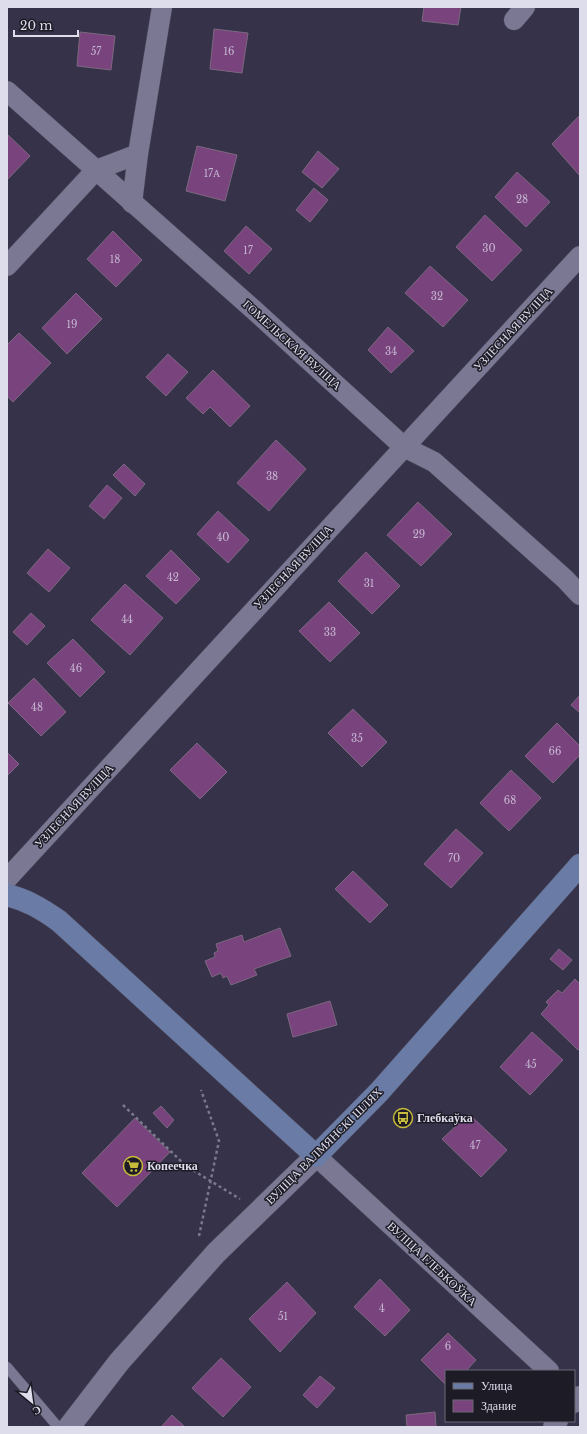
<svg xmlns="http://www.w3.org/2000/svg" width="587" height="1434" viewBox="0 0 587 1434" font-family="'Libre Baskerville',serif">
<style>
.building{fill:#79437e;stroke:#7c687e}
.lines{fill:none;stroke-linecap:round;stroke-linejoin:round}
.service-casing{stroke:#4f4d60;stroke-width:11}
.minor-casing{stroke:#4f4d60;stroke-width:21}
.tertiary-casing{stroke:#4f4d60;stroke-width:23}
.secondary-casing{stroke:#4f4d60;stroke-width:23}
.path{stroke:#7a788d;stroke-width:2.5;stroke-dasharray:3 3;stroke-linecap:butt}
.service{stroke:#7a7893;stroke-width:10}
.minor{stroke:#7a7893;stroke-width:20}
.tertiary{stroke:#7a7893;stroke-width:22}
.secondary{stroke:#6a7ca5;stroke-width:22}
.labels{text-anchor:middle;stroke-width:3;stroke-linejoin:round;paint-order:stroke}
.number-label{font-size:10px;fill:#c5b6d0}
.street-label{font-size:12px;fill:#deddec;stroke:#1d1c26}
.poi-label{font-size:12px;font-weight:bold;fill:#deddec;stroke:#1d1c26;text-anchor:start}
</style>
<rect width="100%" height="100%" fill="#35324a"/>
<g class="building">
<polygon points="424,7 461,7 458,25 422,21"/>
<polygon points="214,29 248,33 242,73 210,69"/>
<polygon points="80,32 115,36 111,70 77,66"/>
<polygon points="579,116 580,117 580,176 552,144"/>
<polygon points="7,134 30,156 7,180"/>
<polygon points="197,146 237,155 225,201 186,191"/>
<polygon points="318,151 339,169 322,188 302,172"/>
<polygon points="517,172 550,202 526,227 495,197"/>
<polygon points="314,188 328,200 310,222 296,210"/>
<polygon points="485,215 522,250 492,281 456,247"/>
<polygon points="246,226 272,249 249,274 224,251"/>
<polygon points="113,231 142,260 116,287 87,259"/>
<polygon points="430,266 468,300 443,327 405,293"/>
<polygon points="76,293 102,319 67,354 42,328"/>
<polygon points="388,327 414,351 391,373 368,350"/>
<polygon points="19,333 51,363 13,402 7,396 7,345"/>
<polygon points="168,354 188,372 166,396 146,377"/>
<polygon points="213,370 250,406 230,427 210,407 203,414 186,398"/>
<polygon points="276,440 306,469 269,511 237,483"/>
<polygon points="124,464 145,484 135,496 113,475"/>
<polygon points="107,485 122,498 104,519 89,506"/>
<polygon points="418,502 452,534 421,566 387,535"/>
<polygon points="218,511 249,540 228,563 197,534"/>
<polygon points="48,549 70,568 49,592 27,573"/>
<polygon points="171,550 200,579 176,604 146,576"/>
<polygon points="366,552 400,586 372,614 338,581"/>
<polygon points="125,584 163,618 130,655 91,620"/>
<polygon points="329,602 360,633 330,662 299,631"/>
<polygon points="31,613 45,626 27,645 13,632"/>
<polygon points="73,639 105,672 80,697 47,663"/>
<polygon points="34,678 66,712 41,736 8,703"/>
<polygon points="580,695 580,713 571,705"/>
<polygon points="353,709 387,742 362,767 328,733"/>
<polygon points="557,723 580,746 580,755 553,783 525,756"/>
<polygon points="197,743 227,772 200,799 170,770"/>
<polygon points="7,752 19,764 7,776"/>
<polygon points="511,770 541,798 509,831 480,803"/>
<polygon points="456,829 483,853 451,888 424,864"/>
<polygon points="353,871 388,905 370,923 335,889"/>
<polygon points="280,928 291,956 254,969 257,975 231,985 227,976 223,978 221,973 212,977 205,961 215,957 214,953 218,951 216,944 242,935 244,942"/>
<polygon points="559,949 572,960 563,970 550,959"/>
<polygon points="575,979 580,984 580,1048 578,1050 541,1014 549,1005 546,1002 558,990 562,993"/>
<polygon points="330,1001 337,1025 293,1037 287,1014"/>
<polygon points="532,1032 563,1060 530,1095 500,1067"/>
<polygon points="161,1106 174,1120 167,1128 153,1113"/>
<polygon points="469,1114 507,1150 481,1177 442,1139"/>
<polygon points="135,1118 170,1152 117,1207 82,1173"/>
<polygon points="380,1279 410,1310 385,1336 354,1307"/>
<polygon points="287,1282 316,1313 280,1352 249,1319"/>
<polygon points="448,1333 476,1360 466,1371 446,1371 446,1385 421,1360"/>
<polygon points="221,1358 251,1387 223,1417 192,1388"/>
<polygon points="320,1376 335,1388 317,1408 303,1395"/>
<polygon points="435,1412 436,1427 407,1427 406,1415"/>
<polygon points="172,1415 185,1427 161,1427"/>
</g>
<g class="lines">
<defs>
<polyline id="service" points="7,1367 58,1427"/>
<g id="minor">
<polyline points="514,20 525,7"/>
<polyline points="7,91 254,310 404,447 434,462 565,579 580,595"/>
<polyline points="132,203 138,154"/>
<polyline points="7,266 96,170 138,154 162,7"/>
<polyline points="7,879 580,256"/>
<polyline points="316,1156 549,1371"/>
<polyline points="574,1403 580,1396"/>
<polyline points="553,1427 558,1421"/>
</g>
<polyline id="tertiary" points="69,1427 119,1362 216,1253 316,1156"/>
<path id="secondary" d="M7 895C27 900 42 909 59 921L316 1156 379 1092 580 865"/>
</defs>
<use href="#service" class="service-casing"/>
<use href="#minor" class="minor-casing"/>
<use href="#tertiary" class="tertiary-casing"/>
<use href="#secondary" class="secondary-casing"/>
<g class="path">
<polyline points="123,1105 186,1166 240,1199"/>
<polyline points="199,1236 219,1141 201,1090"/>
</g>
<use href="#service" class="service"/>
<use href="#minor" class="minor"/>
<use href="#tertiary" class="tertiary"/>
<use href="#secondary" class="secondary"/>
</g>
<defs>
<symbol id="bus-ring" viewBox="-11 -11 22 22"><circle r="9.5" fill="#1d1c26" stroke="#c7bb3b" stroke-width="1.5"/><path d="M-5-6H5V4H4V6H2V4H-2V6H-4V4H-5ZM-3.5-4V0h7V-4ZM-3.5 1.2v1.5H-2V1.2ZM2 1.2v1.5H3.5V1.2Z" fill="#c7bb3b"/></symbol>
<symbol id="supermarket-ring" viewBox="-11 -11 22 22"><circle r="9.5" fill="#1d1c26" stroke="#c7bb3b" stroke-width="1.5"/><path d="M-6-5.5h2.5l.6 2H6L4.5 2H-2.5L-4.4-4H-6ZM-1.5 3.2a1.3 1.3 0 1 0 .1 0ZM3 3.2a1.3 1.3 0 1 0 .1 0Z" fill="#c7bb3b"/></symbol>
</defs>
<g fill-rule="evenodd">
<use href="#bus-ring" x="392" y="1107" width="22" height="22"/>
<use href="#supermarket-ring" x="122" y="1155" width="22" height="22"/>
</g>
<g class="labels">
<g class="number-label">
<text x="96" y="55">57</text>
<text x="229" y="55">16</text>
<text x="212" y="177">17А</text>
<text x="522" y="203">28</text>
<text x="489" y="252">30</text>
<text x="248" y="254">17</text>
<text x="115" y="263">18</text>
<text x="437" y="300">32</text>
<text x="72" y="328">19</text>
<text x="391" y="355">34</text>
<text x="272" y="480">38</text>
<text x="419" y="538">29</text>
<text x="223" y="541">40</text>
<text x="173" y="581">42</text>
<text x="369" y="587">31</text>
<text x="127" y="623">44</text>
<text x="330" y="636">33</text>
<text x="76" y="672">46</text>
<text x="37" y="711">48</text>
<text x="357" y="742">35</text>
<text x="555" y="755">66</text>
<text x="510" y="804">68</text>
<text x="454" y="862">70</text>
<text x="531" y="1068">45</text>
<text x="475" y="1149">47</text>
<text x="382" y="1312">4</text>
<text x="283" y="1320">51</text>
<text x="448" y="1350">6</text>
</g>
<g class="street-label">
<text transform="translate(513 329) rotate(-47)" y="4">УЗЛЕСНАЯ ВУЛІЦА</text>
<text transform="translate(292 345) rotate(42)" y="4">ГОМЕЛЬСКАЯ ВУЛІЦА</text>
<text transform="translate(293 567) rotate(-47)" y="4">УЗЛЕСНАЯ ВУЛІЦА</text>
<text transform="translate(74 806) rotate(-47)" y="4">УЗЛЕСНАЯ ВУЛІЦА</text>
<text transform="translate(324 1146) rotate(-45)" y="4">ВУЛІЦА ВАЛМЯНСКІ ШЛЯХ</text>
<text transform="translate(432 1264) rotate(43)" y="4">ВУЛІЦА ГЛЕБКОЎКА</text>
</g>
<g class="poi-label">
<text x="417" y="1122">Глебкаўка</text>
<text x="147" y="1170">Копеечка</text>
</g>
</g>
<rect width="587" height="1434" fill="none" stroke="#deddec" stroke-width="16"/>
<rect x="445" y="1370" width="130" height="52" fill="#1d1c26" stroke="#6a6975"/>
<rect x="453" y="1383" width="20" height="6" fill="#6a7ca5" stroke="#6a6975"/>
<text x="481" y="1390" font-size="12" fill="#deddec">Улица</text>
<rect x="453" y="1400" width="20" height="12" fill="#79437e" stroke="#6a6975"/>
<text x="481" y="1410" font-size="12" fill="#deddec">Здание</text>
<g transform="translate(32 1402) rotate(151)" stroke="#1d1c26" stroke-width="3" paint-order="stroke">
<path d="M0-3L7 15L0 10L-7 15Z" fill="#deddec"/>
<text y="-6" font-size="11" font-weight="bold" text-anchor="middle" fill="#deddec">С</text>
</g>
<path d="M14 30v6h64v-6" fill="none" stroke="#deddec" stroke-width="2"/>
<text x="20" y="30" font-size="12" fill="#deddec" stroke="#1d1c26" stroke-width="3" paint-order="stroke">20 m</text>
</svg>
